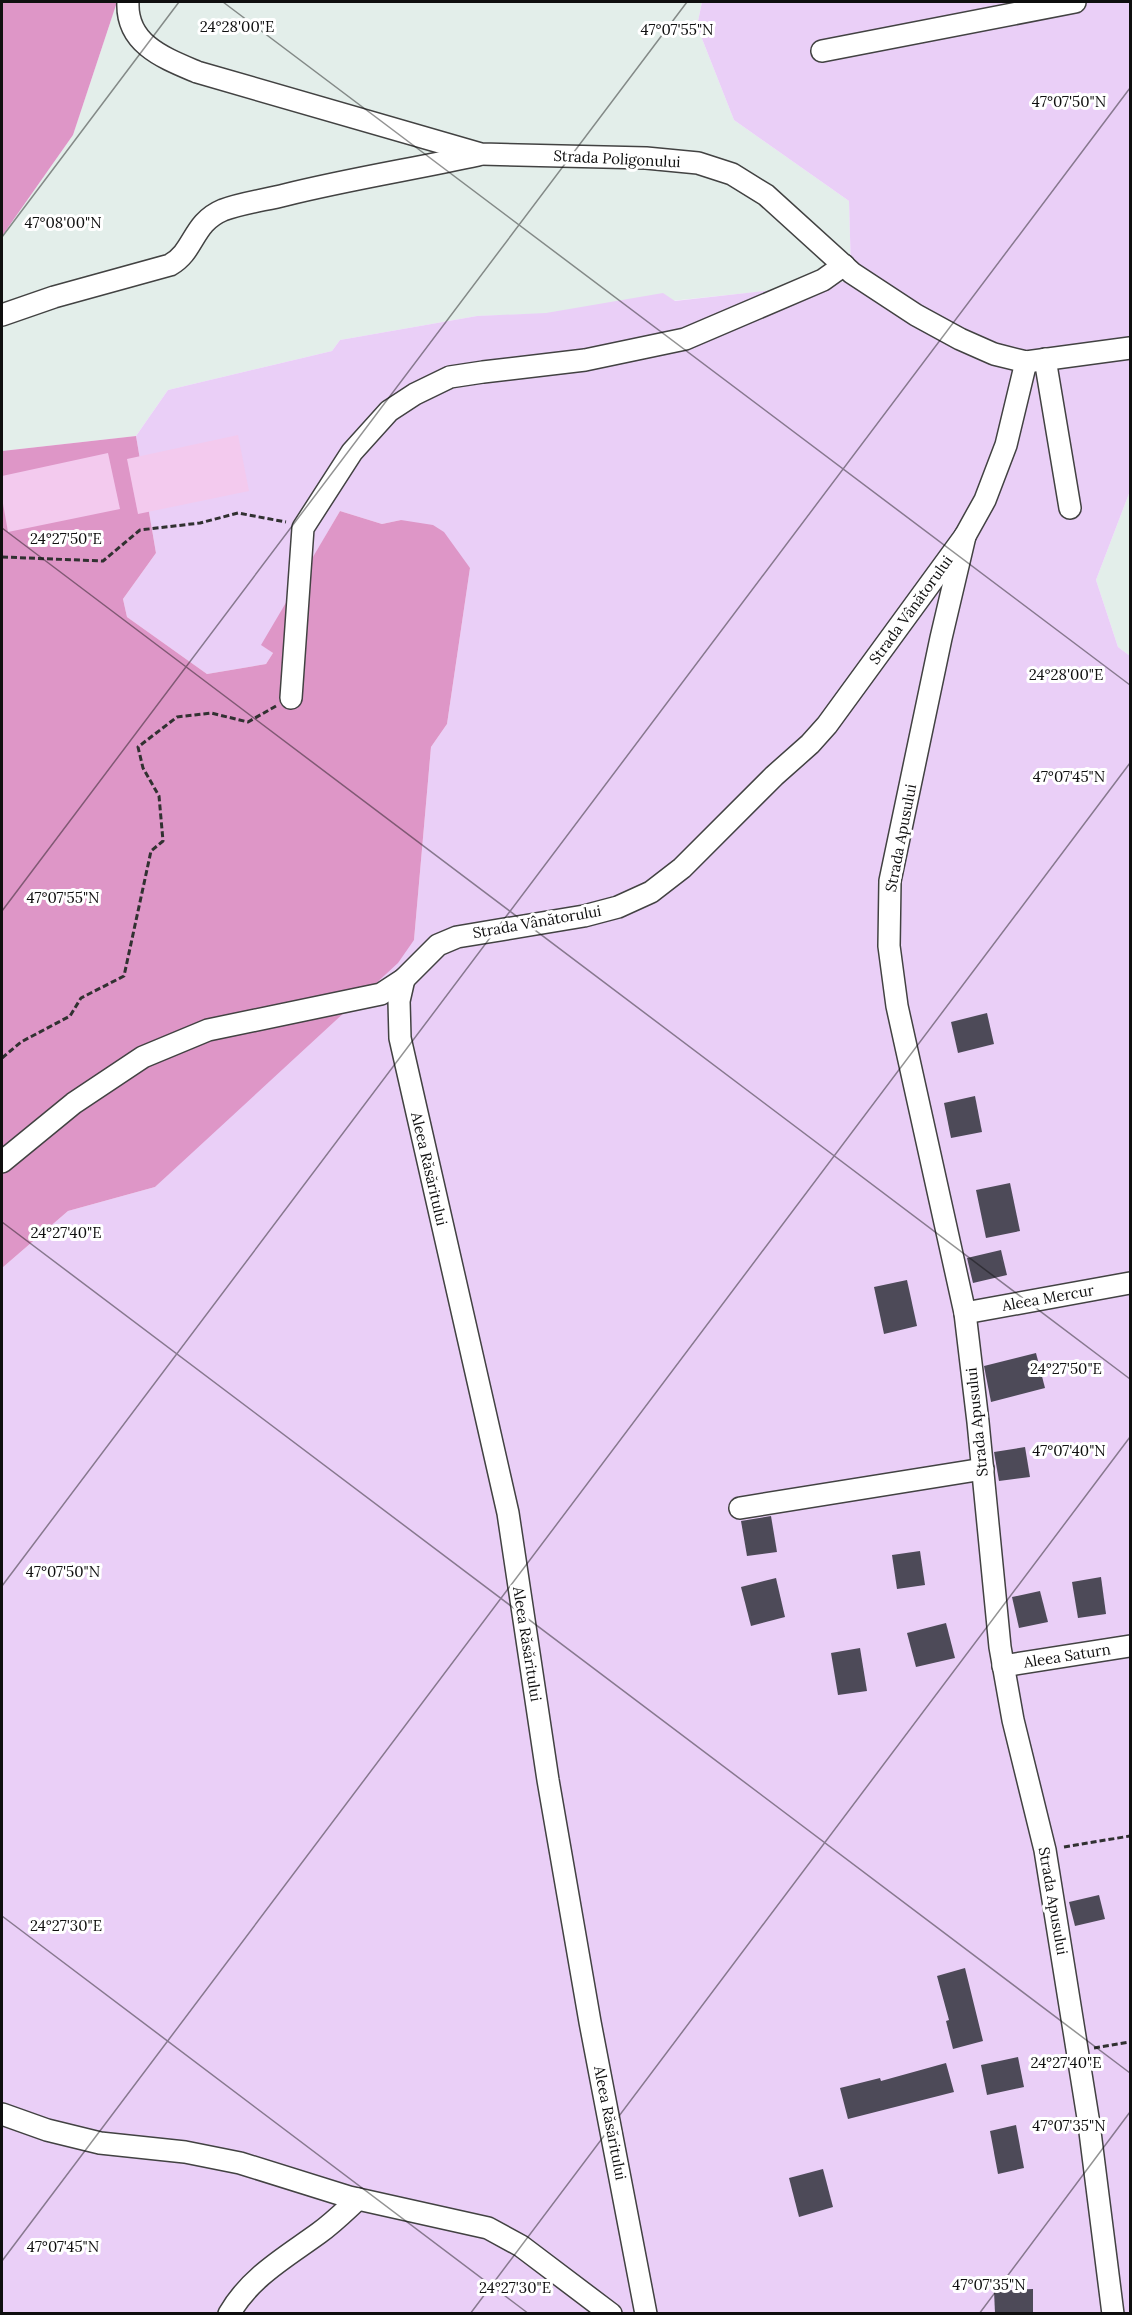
<svg xmlns="http://www.w3.org/2000/svg" width="1132" height="2315" viewBox="0 0 1132 2315" font-family="Lora,serif">
<style>
.industrial{fill:#e3eeea}
.farmland{fill:#eacff7}
.forest{fill:#de96c7}
.pitch{fill:#f3caee}
.building{fill:#4d4a58}
.lines{fill:none;stroke-linecap:round;stroke-linejoin:round}
.minor-casing{stroke:#424242;stroke-width:24}
.path{stroke:#313131;stroke-width:3;stroke-dasharray:6 3;stroke-linecap:butt}
.minor{stroke:#fff;stroke-width:21}
.ticks{fill:none;stroke:#0f0f0f;stroke-width:1.5;stroke-opacity:0.45}
.labels{text-anchor:middle;stroke-width:6;stroke-linejoin:round;paint-order:stroke}
.street-label{font-size:15px;fill:#0f0f0f;stroke:#fff}
.ticks-label{font-size:15px;text-anchor:middle;fill:#0f0f0f;stroke:#fff;stroke-width:6;stroke-linejoin:round;paint-order:stroke}
</style>
<rect width="100%" height="100%" fill="#f9f1ff"/>
<g class="industrial">
<polygon points="117,2 702,2 697,26 734,120 849,201 851,271 843,283 546,314 477,316 340,340 332,351 168,390 136,436 2,451 2,236 73,135"/>
<polygon points="1130,491 1130,656 1118,647 1096,580"/>
</g>
<polygon class="farmland" points="702,2 1130,2 1130,491 1096,580 1118,647 1130,656 1130,2313 2,2313 2,1268 68,1211 155,1187 414,940 431,747 447,724 470,568 401,520 382,524 340,511 262,645 273,653 266,664 207,674 127,617 123,599 156,553 136,436 168,390 332,351 340,340 477,316 546,313 663,293 675,301 843,282 851,271 849,201 734,120 697,26"/>
<g class="forest">
<polygon points="2,2 117,2 73,135 2,236"/>
<polygon points="136,436 156,553 123,599 127,617 207,674 266,664 273,653 261,645 340,511 382,524 401,520 433,525 444,532 470,568 447,724 431,747 414,940 398,963 155,1187 68,1211 2,1268 2,451"/>
</g>
<g class="pitch">
<polygon points="238,435 249,491 138,514 127,459"/>
<polygon points="108,453 120,509 8,532 2,498 2,476"/>
</g>
<g class="building">
<polygon points="987,1013 994,1044 958,1053 951,1022"/>
<polygon points="975,1096 982,1132 951,1138 944,1103"/>
<polygon points="1010,1183 1020,1231 986,1238 976,1190"/>
<polygon points="1001,1250 1007,1275 973,1283 967,1258"/>
<polygon points="907,1280 917,1326 884,1334 874,1287"/>
<polygon points="1036,1353 1045,1388 991,1402 984,1366"/>
<polygon points="1025,1447 1030,1477 999,1481 994,1452"/>
<polygon points="771,1516 777,1552 747,1556 741,1521"/>
<polygon points="920,1551 925,1585 897,1589 892,1555"/>
<polygon points="1101,1577 1106,1614 1078,1618 1072,1582"/>
<polygon points="776,1578 785,1617 751,1626 741,1587"/>
<polygon points="1040,1591 1048,1622 1019,1628 1012,1597"/>
<polygon points="946,1623 955,1658 916,1667 907,1633"/>
<polygon points="860,1648 867,1691 838,1695 831,1653"/>
<polygon points="1099,1895 1105,1919 1075,1926 1069,1902"/>
<polygon points="965,1968 983,2041 953,2049 946,2021 949,2020 937,1976"/>
<polygon points="1018,2057 1024,2087 987,2095 981,2065"/>
<polygon points="946,2063 954,2092 848,2119 840,2088 880,2078 881,2081"/>
<polygon points="1016,2125 1024,2168 998,2174 990,2131"/>
<polygon points="823,2169 833,2207 799,2217 789,2178"/>
<polygon points="1033,2289 1033,2313 995,2313 994,2291"/>
</g>
<g class="lines">
<defs>
<g id="minor">
<path d="M128 2C126 44 164 58 197 72L481 154 646 158 698 163 732 174 766 195 852 273 916 315 960 339 994 354 1026 362 1130 348"/>
<polyline points="822,51 1075,2"/>
<path d="M2 315 54 297 170 265C195 251 192 223 223 210 242 203 265 200 285 195 349 179 414 169 478 155"/>
<polyline points="1045,359 1070,508"/>
<polyline points="965,536 941,638 890,881 889,946 897,1006 965,1313 978,1422 1000,1647 1013,1720 1045,1850 1089,2124 1113,2314"/>
<polyline points="291,698 303,528 352,452 389,411 415,394 450,377 483,372 585,360 685,339 823,280 844,265"/>
<polyline points="404,979 399,1001 400,1038 508,1513 548,1780 590,2022 646,2314"/>
<polyline points="2,1162 74,1103 143,1057 208,1030 381,994 404,979 438,945 457,937 584,916 618,907 651,892 682,868 774,776 810,744 827,725 965,536 985,500 1006,445 1026,362"/>
<polyline points="965,1313 1130,1283"/>
<polyline points="740,1508 983,1469"/>
<polyline points="1003,1666 1130,1646"/>
<polyline points="2,2114 47,2130 100,2143 185,2152 240,2163 349,2197 488,2228 521,2246 611,2314"/>
<path d="M229 2314C250 2277 286 2257 319 2233 333 2223 345 2211 358 2199"/>
</g>
</defs>
<use href="#minor" class="minor-casing"/>
<g class="path">
<polyline points="2,557 103,561 140,530 200,523 238,513 286,522"/>
<polyline points="2,1058 21,1042 70,1016 81,998 124,976 151,851 163,841 159,796 143,768 138,747 177,717 211,713 248,722 276,706"/>
<polyline points="1064,1847 1130,1836"/>
<polyline points="1094,2048 1130,2042"/>
</g>
<use href="#minor" class="minor"/>
</g>
<path class="ticks" d="M223 2 1130 685M2 237 179 2M2 528 1130 1379M2 911 687 2M2 1222 1130 2073M2 1586 1130 88M2 1916 529 2314M2 2261 1130 763M470 2314 1130 1437M979 2314 1130 2112"/>
<g class="labels">
<g class="street-label">
<text transform="translate(617 159) rotate(3)" y="5">Strada Poligonului</text>
<text transform="translate(911 610) rotate(-54)" y="5">Strada Vânătorului</text>
<text transform="translate(901 838) rotate(-79)" y="5">Strada Apusului</text>
<text transform="translate(537 922) rotate(-10)" y="5">Strada Vânătorului</text>
<text transform="translate(429 1169) rotate(77)" y="5">Aleea Răsăritului</text>
<text transform="translate(1048 1298) rotate(-10)" y="5">Aleea Mercur</text>
<text transform="translate(977 1422) rotate(-96)" y="5">Strada Apusului</text>
<text transform="translate(527 1644) rotate(81)" y="5">Aleea Răsăritului</text>
<text transform="translate(1067 1656) rotate(-9)" y="5">Aleea Saturn</text>
<text transform="translate(1053 1901) rotate(80)" y="5">Strada Apusului</text>
<text transform="translate(610 2123) rotate(79)" y="5">Aleea Răsăritului</text>
</g>
</g>
<g class="ticks-label">
<text x="237" y="32">24°28'00"E</text>
<text x="677" y="35">47°07'55"N</text>
<text x="1069" y="107">47°07'50"N</text>
<text x="63" y="228">47°08'00"N</text>
<text x="66" y="544">24°27'50"E</text>
<text x="1066" y="680">24°28'00"E</text>
<text x="1069" y="782">47°07'45"N</text>
<text x="63" y="903">47°07'55"N</text>
<text x="66" y="1238">24°27'40"E</text>
<text x="1066" y="1374">24°27'50"E</text>
<text x="1069" y="1456">47°07'40"N</text>
<text x="63" y="1577">47°07'50"N</text>
<text x="66" y="1931">24°27'30"E</text>
<text x="1066" y="2068">24°27'40"E</text>
<text x="1069" y="2131">47°07'35"N</text>
<text x="63" y="2252">47°07'45"N</text>
<text x="989" y="2290">47°07'35"N</text>
<text x="515" y="2293">24°27'30"E</text>
</g>
<rect width="1132" height="2315" fill="none" stroke="#0f0f0f" stroke-width="6"/>
</svg>
